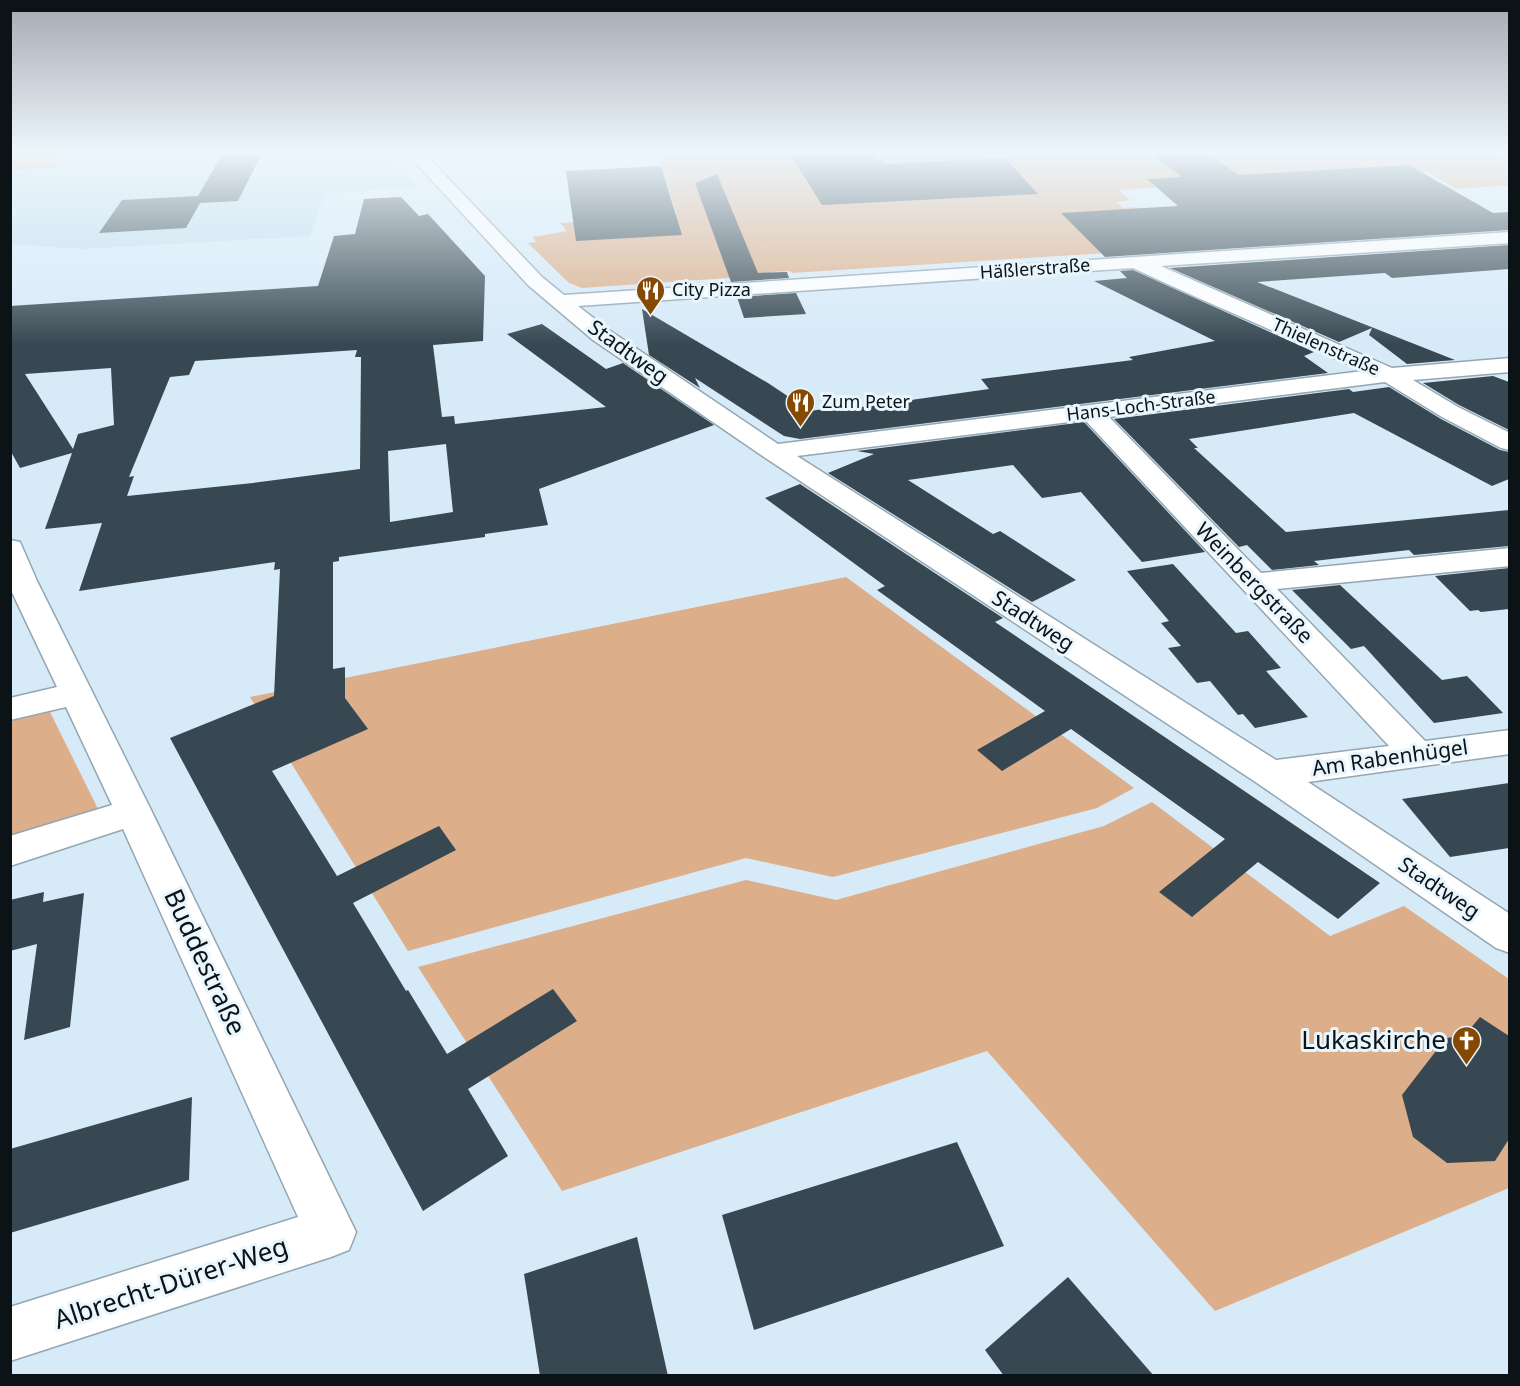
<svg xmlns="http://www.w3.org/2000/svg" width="1520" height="1386" viewBox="0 0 1520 1386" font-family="'Noto Sans',sans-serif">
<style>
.built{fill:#c3def0}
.green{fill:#dcae89}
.forest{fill:#eaa56b}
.building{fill:#374852;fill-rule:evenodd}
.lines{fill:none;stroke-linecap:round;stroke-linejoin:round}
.minor-casing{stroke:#93a6b2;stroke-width:3}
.minor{fill:#fff;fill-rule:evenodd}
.labels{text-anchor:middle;stroke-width:6;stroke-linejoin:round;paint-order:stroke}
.far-street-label{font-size:18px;fill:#0c1317;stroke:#eaf6fe}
.far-poi-label{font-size:18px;fill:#0c1317;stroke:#eaf6fe;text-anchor:start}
.street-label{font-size:21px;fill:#0c1317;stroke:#eaf6fe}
.near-street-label{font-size:26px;fill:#0c1317;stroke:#eaf6fe}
.near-poi-label{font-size:26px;fill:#0c1317;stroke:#eaf6fe;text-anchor:end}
</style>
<rect width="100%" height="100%" fill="#d7eaf8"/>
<polygon class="built" points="67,151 385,151 418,187 325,193 310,236 83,249 11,244 11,219 17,211 11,210 11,170 53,168"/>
<g class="green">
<polygon points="657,151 1494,151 1509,159 1509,185 1456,189 1427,172 1119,190 1130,200 1117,202 1123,208 1137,207 1185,248 792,273 790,271 770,272 771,275 582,288 569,283 528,243 536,242 533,237 567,231 560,223 677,215"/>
<polygon points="846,577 1134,788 1097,808 833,877 746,858 408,951 250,697"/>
<polygon points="49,710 98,809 94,814 11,839 10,719"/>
<polygon points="1152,802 1330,936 1404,906 1509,979 1509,1188 1215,1311 987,1051 562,1191 418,967 746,880 836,900 1104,826"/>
</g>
<polygon class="forest" points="11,151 67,151 53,168 11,170"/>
<g class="building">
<polygon points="224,151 263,151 238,201 200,203 186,228 99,233 122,200 198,196"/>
<polygon points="794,151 870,151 874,157 886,164 1005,158 1038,194 822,205 790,154 796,154"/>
<polygon points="1147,151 1204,151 1239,175 1409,165 1493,213 1509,212 1509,230 1105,257 1061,213 1178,206 1147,179 1182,177"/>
<polygon points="661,166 682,235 576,241 566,171"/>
<polygon points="717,174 758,273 787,272 789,278 731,282 695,183"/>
<path d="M401 197 419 216 428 214 485 276 483 341 433 345 442 417 454 416 455 424 606 407 507 334 542 324 606 369 623 363 714 425 539 489 548 525 485 534V537L339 557V561L333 562V669L345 667V698L368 729 272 771 337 876 439 826 456 850 353 903 406 991 408 990 447 1054 553 989 577 1021 468 1089 508 1156 423 1211 170 738 274 696 280 569 274 570 275 562 79 591 102 523 45 529 72 453 20 468 10 450V306L318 286 334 236 355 234 364 199ZM357 350 355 357H361L360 469 253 483 127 496 134 476 129 477 170 377 189 375 195 361ZM111 368 114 425 78 434 73 449 25 374ZM446 444 453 512 390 522 388 451Z"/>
<polygon points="1509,245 1509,269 1392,278 1385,273 1257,282 1455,360 1407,364 1369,335 1372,328 1339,342 1170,268"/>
<polygon points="1133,270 1314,352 1304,356 1328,373 800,439 784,436 695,378 700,388 649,355 642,309 768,383 810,411 845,406 847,409 989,389 981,379 1133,360 1129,357 1215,341 1094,281 1127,278 1120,271"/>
<polygon points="796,293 806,314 744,318 737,297"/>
<polygon points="1493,376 1509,382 1509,430 1459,405 1423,383"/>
<polygon points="1389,387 1441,419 1500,450 1509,452 1509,479 1492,486 1354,413 1189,439 1198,448 1194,448 1286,532 1509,510 1509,546 1414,555 1409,550 1314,561 1319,565 1272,570 1247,545 1239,547 1114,419 1349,389 1353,392"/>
<polygon points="1084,422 1205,552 1142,562 1081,492 1042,498 1013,465 908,480 993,534 1000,531 1076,580 1032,602 828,473 874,454 857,451"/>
<polygon points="800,484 1003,618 995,622 1380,883 1338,919 1258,862 1192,917 1159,892 1225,839 1071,729 1002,771 977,750 1045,711 877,590 885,586 765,498"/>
<polygon points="1173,564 1236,633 1248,631 1281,668 1266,671 1308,717 1255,728 1243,714 1238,715 1210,681 1197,683 1168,648 1181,646 1161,623 1169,621 1127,571"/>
<polygon points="1509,568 1509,609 1481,612 1478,610 1470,611 1435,576"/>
<polygon points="1340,585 1442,680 1467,676 1503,713 1434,723 1364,646 1351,649 1292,590"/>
<polygon points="1509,783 1509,848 1450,857 1402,799"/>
<polygon points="44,892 43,902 84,893 70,1027 24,1040 37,944 10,951 10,900"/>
<polygon points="1480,1017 1509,1036 1509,1139 1495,1161 1447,1163 1413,1137 1402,1095 1446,1038 1464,1036"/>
<polygon points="192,1097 189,1180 10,1233 10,1149"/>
<polygon points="957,1142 1004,1246 754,1330 722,1215"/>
<polygon points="637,1237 668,1376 540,1376 524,1274"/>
<polygon points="1068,1277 1154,1376 1004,1376 985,1350"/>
</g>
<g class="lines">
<defs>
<g id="minor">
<path d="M405 151H422L542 277 564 295 1510 232V243L1161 266 1392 368 1510 358V372L1413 380 1458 407 1510 433V450L1501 448 1442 417 1385 382 1109 417 1261 573 1510 548V566L1277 589 1425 741 1510 730V754L1308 782 1510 914V953L1496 948 1257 783 764 457 593 340 528 285ZM1133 268C1209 304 1287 336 1363 371L778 444 609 330 578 306ZM1085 420 1389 746 1276 760 797 456Z"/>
<polygon points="10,540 20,542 37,581 152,812 356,1232 349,1250 331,1257 10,1361 10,1307 298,1217 123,829 10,866 10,836 112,805 66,707 10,720 10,698 57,687 10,588"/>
</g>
</defs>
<use href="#minor" class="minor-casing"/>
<use href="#minor" class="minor"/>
</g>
<linearGradient id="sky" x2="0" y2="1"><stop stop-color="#a3a9b1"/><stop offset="0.44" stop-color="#edf6fc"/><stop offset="1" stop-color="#edf6fc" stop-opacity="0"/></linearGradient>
<rect width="1520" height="345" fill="url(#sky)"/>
<defs>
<symbol id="restaurant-pin" viewBox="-11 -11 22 30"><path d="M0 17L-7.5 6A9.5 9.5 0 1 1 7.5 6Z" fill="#854903" stroke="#eaf6fe"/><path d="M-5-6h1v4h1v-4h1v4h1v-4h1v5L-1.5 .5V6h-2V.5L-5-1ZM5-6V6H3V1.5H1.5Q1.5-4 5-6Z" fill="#fff"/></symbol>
<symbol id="church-pin" viewBox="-11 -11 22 30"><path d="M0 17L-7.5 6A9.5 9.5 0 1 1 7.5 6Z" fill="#854903" stroke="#eaf6fe"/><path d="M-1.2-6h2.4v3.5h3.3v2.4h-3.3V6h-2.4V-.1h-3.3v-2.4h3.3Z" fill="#fff"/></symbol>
</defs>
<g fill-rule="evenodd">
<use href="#restaurant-pin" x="634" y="274" width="33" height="45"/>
<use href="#restaurant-pin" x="784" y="386" width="33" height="45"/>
<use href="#church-pin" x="1450" y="1024" width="33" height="45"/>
</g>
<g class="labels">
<g class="far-street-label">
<text transform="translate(1035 269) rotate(-4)" y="6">Häßlerstraße</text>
<text transform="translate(1326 347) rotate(24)" y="6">Thielenstraße</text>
<text transform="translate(1141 406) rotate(-7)" y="6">Hans-Loch-Straße</text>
</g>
<g class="far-poi-label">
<text x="672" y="296">City Pizza</text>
<text x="822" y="408">Zum Peter</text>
</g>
<g class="street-label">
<text transform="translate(628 352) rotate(36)" y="7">Stadtweg</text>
<text transform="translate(1254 583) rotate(46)" y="7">Weinbergstraße</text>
<text transform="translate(1033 621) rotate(33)" y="7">Stadtweg</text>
<text transform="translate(1390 758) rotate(-8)" y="7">Am Rabenhügel</text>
<text transform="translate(1439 888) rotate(34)" y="7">Stadtweg</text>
</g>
<g class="near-street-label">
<text transform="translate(205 962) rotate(65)" y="9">Buddestraße</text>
<text transform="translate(171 1283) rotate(-18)" y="9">Albrecht-Dürer-Weg</text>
</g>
<g class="near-poi-label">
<text x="1446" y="1049">Lukaskirche</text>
</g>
</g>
<rect width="1520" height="1386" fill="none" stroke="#0c1317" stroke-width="24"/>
</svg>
